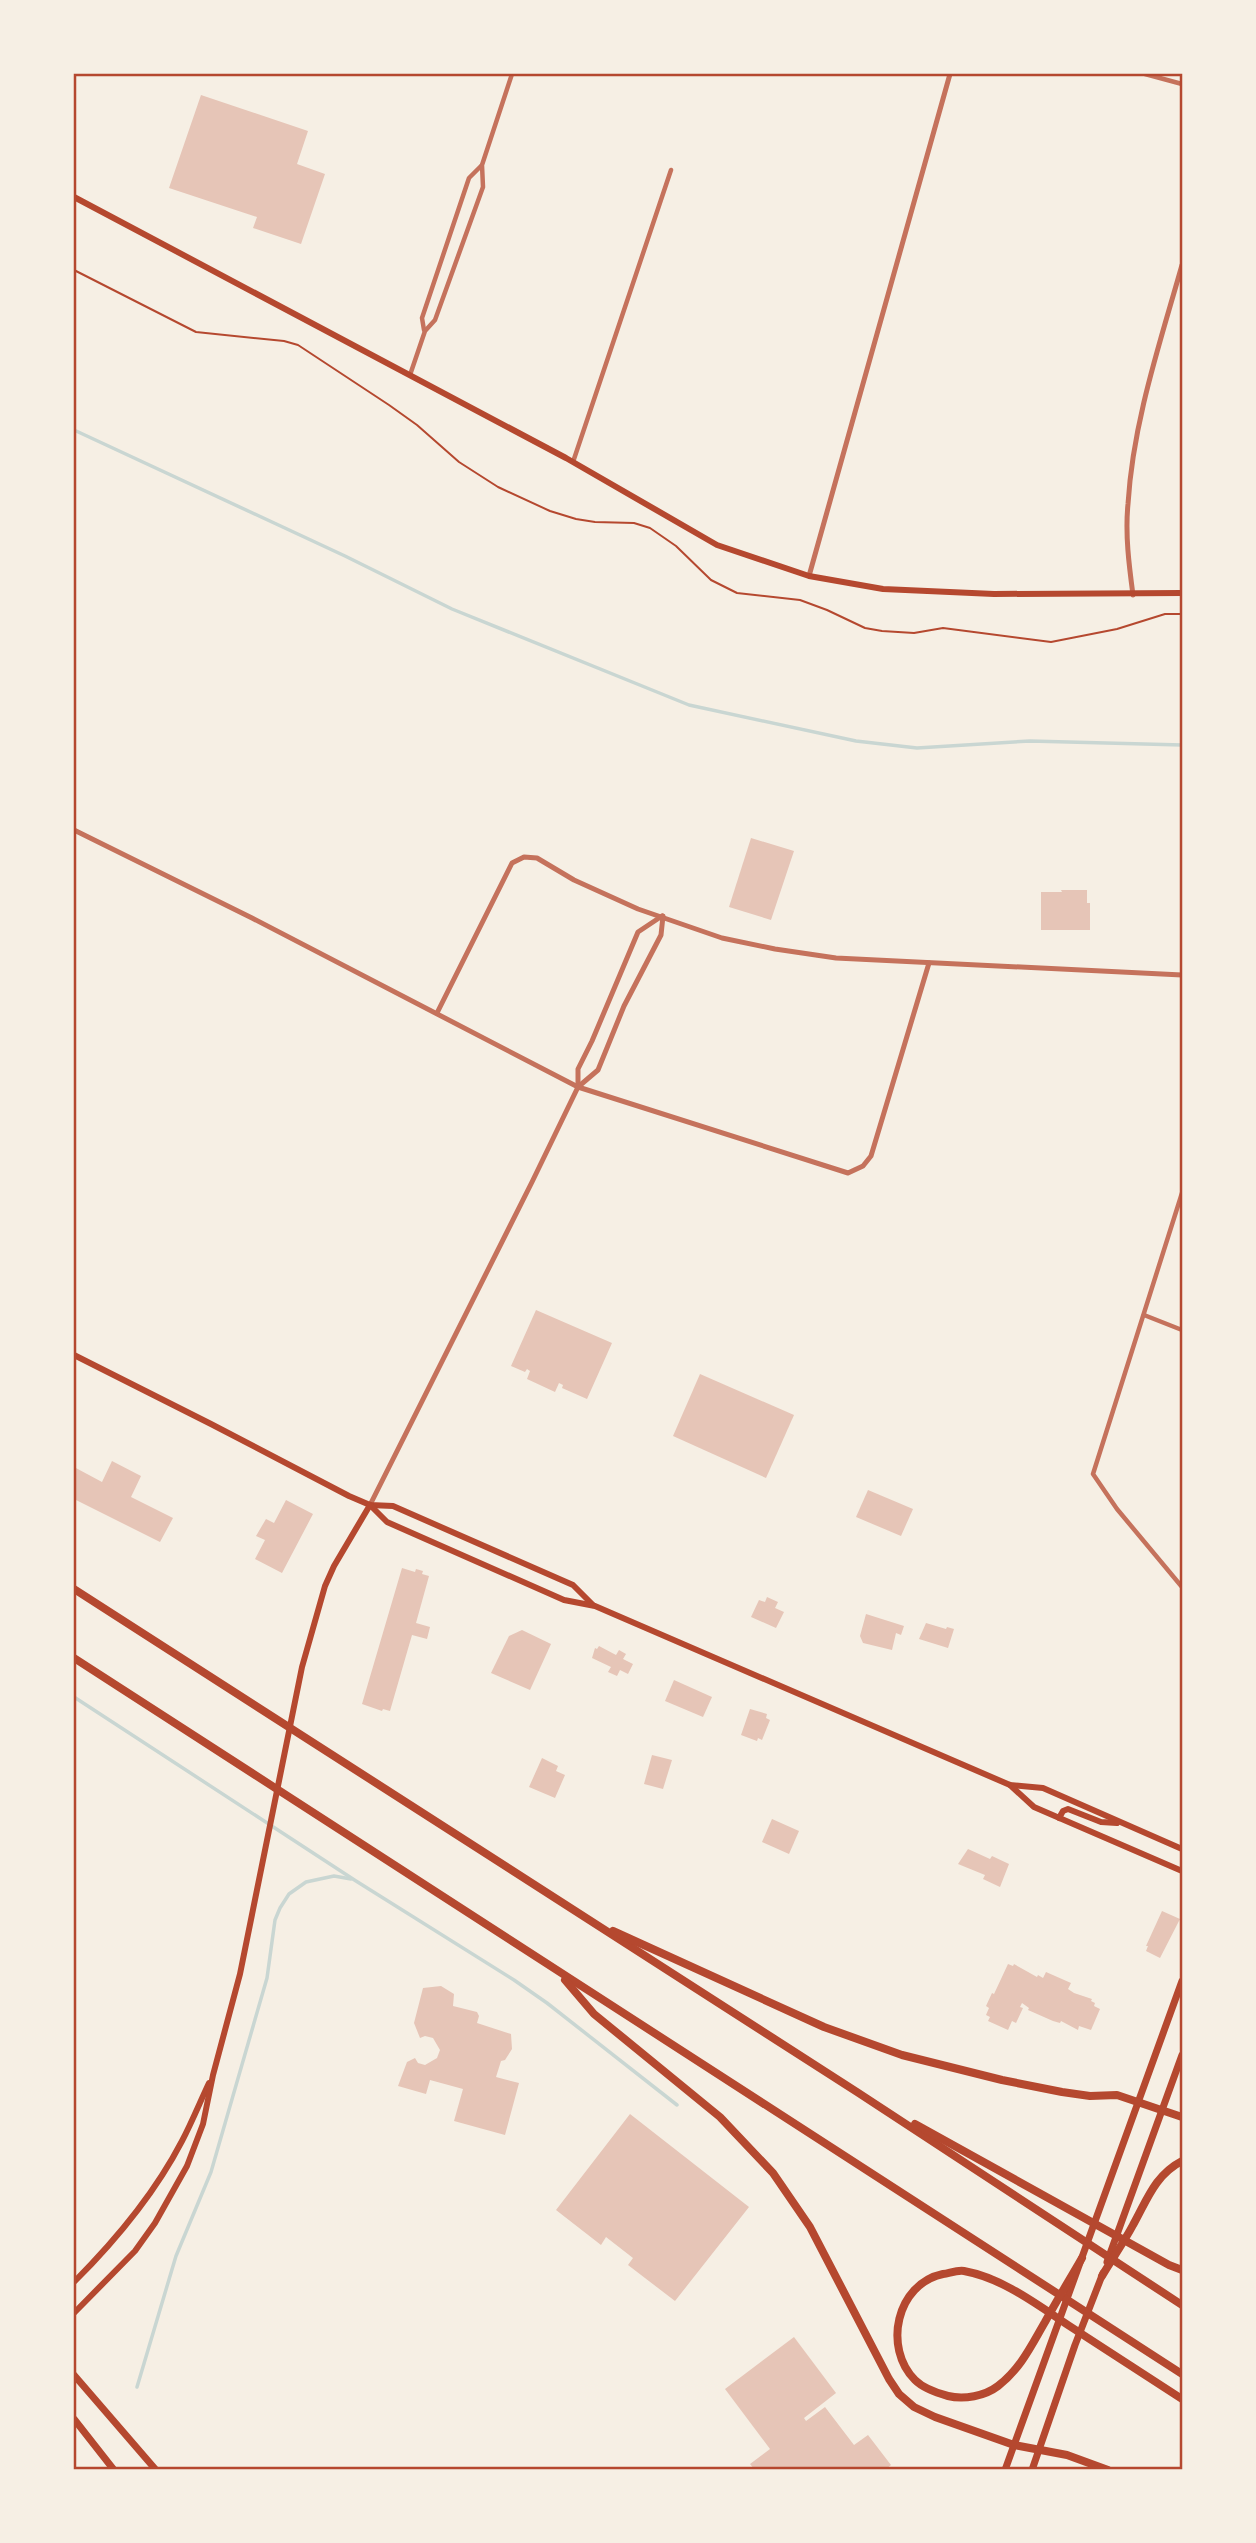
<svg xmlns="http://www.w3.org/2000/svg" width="1256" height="2543" viewBox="0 0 1256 2543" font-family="Karla,sans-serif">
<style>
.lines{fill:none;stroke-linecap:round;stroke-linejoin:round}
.stream{stroke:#c9d6d2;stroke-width:3.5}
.building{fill:#e6c5b7}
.path{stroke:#b5482f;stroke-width:2}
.minor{stroke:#c5725c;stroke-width:4.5}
.tertiary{stroke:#c5725c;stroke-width:5}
.secondary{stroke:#b5482f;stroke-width:6}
.primary{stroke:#b5482f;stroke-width:7}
.motorway{stroke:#b5482f;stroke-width:8}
.neatline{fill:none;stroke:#b5482f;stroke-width:2.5}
</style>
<rect width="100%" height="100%" fill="#f6efe4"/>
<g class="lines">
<g class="stream">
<polyline points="74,430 345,556 452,609 689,705 856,741 917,748 1030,741 1182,745"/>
<polyline points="74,1697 356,1881 514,1980 547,2003 677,2105"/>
<polyline points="137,2387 176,2256 211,2172 267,1978 275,1920 280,1908 289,1894 306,1882 334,1876 351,1879"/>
</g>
</g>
<g class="building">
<polygon points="201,95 308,131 297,164 325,174 301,244 253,228 257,217 169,188"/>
<polygon points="751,838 794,851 771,920 729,907"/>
<polygon points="1061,890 1087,890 1087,903 1090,903 1090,930 1041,930 1041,892 1062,892"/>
<polygon points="536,1310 612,1343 587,1399 562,1388 563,1385 559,1383 555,1392 527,1379 530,1371 527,1369 525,1372 511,1366"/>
<polygon points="700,1374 794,1415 766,1478 673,1436"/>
<polygon points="112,1461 141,1476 131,1497 173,1518 160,1542 74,1499 74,1467 102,1482"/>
<polygon points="868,1490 913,1509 901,1536 856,1517"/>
<polygon points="286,1500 313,1514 282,1573 255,1559 265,1540 256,1536 266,1519 274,1523"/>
<polygon points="402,1568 415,1572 416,1569 423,1571 422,1574 429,1576 416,1623 430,1627 427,1639 412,1635 390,1711 383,1709 382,1711 362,1704"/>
<polygon points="767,1597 778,1602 775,1608 784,1612 776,1628 751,1617 759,1600 765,1602"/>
<polygon points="866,1614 904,1626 901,1635 896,1633 892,1650 863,1643 860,1636"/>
<polygon points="926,1623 946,1629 947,1627 954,1629 948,1648 919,1639"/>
<polygon points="522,1630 551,1644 530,1690 491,1673 509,1636"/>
<polygon points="599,1646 616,1655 619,1650 626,1654 623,1659 633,1664 628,1674 620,1670 617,1676 608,1672 611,1667 592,1658 595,1648 597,1649"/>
<polygon points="674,1680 712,1697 703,1717 665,1701"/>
<polygon points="750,1709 767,1714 766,1718 770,1720 762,1740 758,1738 757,1741 741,1735"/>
<polygon points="652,1755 672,1760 663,1789 644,1784"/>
<polygon points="542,1758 558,1766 556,1771 565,1775 555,1798 529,1787"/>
<polygon points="772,1819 799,1831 789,1854 762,1842"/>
<polygon points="968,1849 990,1859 992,1856 1009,1864 1000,1887 983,1879 985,1875 958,1864"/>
<polygon points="1162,1911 1180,1919 1160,1958 1146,1951 1148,1946 1146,1946"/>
<polygon points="1008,1964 1013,1966 1014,1964 1037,1977 1038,1975 1043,1978 1046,1972 1071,1983 1068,1989 1074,1993 1092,1999 1091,2001 1095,2003 1094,2006 1100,2009 1091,2030 1079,2026 1078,2030 1061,2021 1060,2023 1053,2021 1028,2010 1029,2008 1022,2003 1020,2007 1023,2008 1016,2023 1012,2021 1008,2030 988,2021 990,2017 986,2015 989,2008 986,2006 992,1993 994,1994"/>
<polygon points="441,1986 454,1994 453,2006 477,2012 479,2016 477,2023 511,2034 512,2049 505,2060 501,2061 496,2077 519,2083 505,2135 454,2121 463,2089 430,2080 426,2094 398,2086 407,2062 415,2058 418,2063 425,2065 437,2058 440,2050 433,2038 425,2036 420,2038 414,2023 423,1988"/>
<polygon points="630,2114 749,2207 675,2301 628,2265 633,2258 606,2237 601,2245 556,2210"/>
<polygon points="794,2337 836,2393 804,2418 806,2421 825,2407 854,2445 868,2435 891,2465 885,2470 755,2470 750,2464 770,2449 725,2389"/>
</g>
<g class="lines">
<polyline class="path" points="74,270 196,332 284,341 298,345 389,405 417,425 459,462 498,487 550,511 576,519 595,522 634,523 650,528 676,546 711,580 737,593 800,600 827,610 865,628 882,631 914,633 943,628 1051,642 1117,629 1165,614 1182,614"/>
<g class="minor">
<polyline points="1145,74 1182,84"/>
<polyline points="424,330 422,318 469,178 481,166"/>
<polyline points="410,375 425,331 435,320 483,187 482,165 512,74"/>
<polyline points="573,462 671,170"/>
<polyline points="1182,1193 1093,1474 1117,1509 1182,1587"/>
<polyline points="1144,1315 1182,1330"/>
</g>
<g class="tertiary">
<polyline points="809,576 950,74"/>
<path d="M1133 595C1129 565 1125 534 1128 504 1133 422 1160 343 1182 265"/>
<polyline points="74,830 252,918 578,1087 848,1173 863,1166 871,1156 929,963"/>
<polyline points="437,1013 512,863 524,857 537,858 574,880 638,909 722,938 775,949 836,958 1182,975"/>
<polyline points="578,1087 578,1069 592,1041 638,932 662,916"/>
<polyline points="370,1505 532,1182 578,1087 598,1070 624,1006 661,935 663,916"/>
</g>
<g class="secondary">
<polyline points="74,197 566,458 717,545 809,576 883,589 994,594 1182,593"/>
<polyline points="74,1355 211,1424 349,1496 370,1505 393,1506 573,1585 593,1605"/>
<polyline points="370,1505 387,1522 564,1600 595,1606 1010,1785 1043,1788 1182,1849"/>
<polyline points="1010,1785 1034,1807 1182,1871"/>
<polyline points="1059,1818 1063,1811 1068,1809 1101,1822 1117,1823"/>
<path d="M74 2282C115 2241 155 2193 182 2141 192 2122 200 2102 209 2083"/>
<polyline points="74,2313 135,2251 155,2223 187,2166 203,2124 213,2075 240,1974 302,1667 325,1586 334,1566 370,1505"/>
</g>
<g class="primary">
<polyline points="1107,2262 1182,2055"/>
<polyline points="74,2375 156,2470"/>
<polyline points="74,2419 114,2470"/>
<polyline points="1005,2470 1182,1981"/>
<polyline points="1032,2470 1075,2345 1103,2273"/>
</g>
<g class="motorway">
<polyline points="74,1589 857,2092 1182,2305"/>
<polyline points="74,1658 1182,2374"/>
<polyline points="613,1931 824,2027 902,2055 1002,2080 1062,2092 1090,2096 1117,2095 1182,2117"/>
<polyline points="565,1980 594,2014 720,2117 773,2173 810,2227 889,2379 899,2394 914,2407 935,2417 1014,2445 1067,2455 1108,2470"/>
<polyline points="915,2124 1169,2265 1182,2270"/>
<path d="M1082 2258C1070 2279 1057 2300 1045 2322 1031 2346 1021 2368 998 2386 985 2396 964 2400 948 2396 937 2393 924 2389 915 2380 883 2348 896 2284 943 2274 950 2273 957 2270 964 2271 1003 2278 1039 2306 1071 2327 1108 2351 1145 2375 1182 2399"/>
<path d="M1102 2276C1112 2259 1124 2242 1133 2225 1147 2200 1155 2175 1182 2161"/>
</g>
</g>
<rect width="1256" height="2543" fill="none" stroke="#f6efe4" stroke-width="150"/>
<rect x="75" y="75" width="1106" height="2393" class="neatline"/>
</svg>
